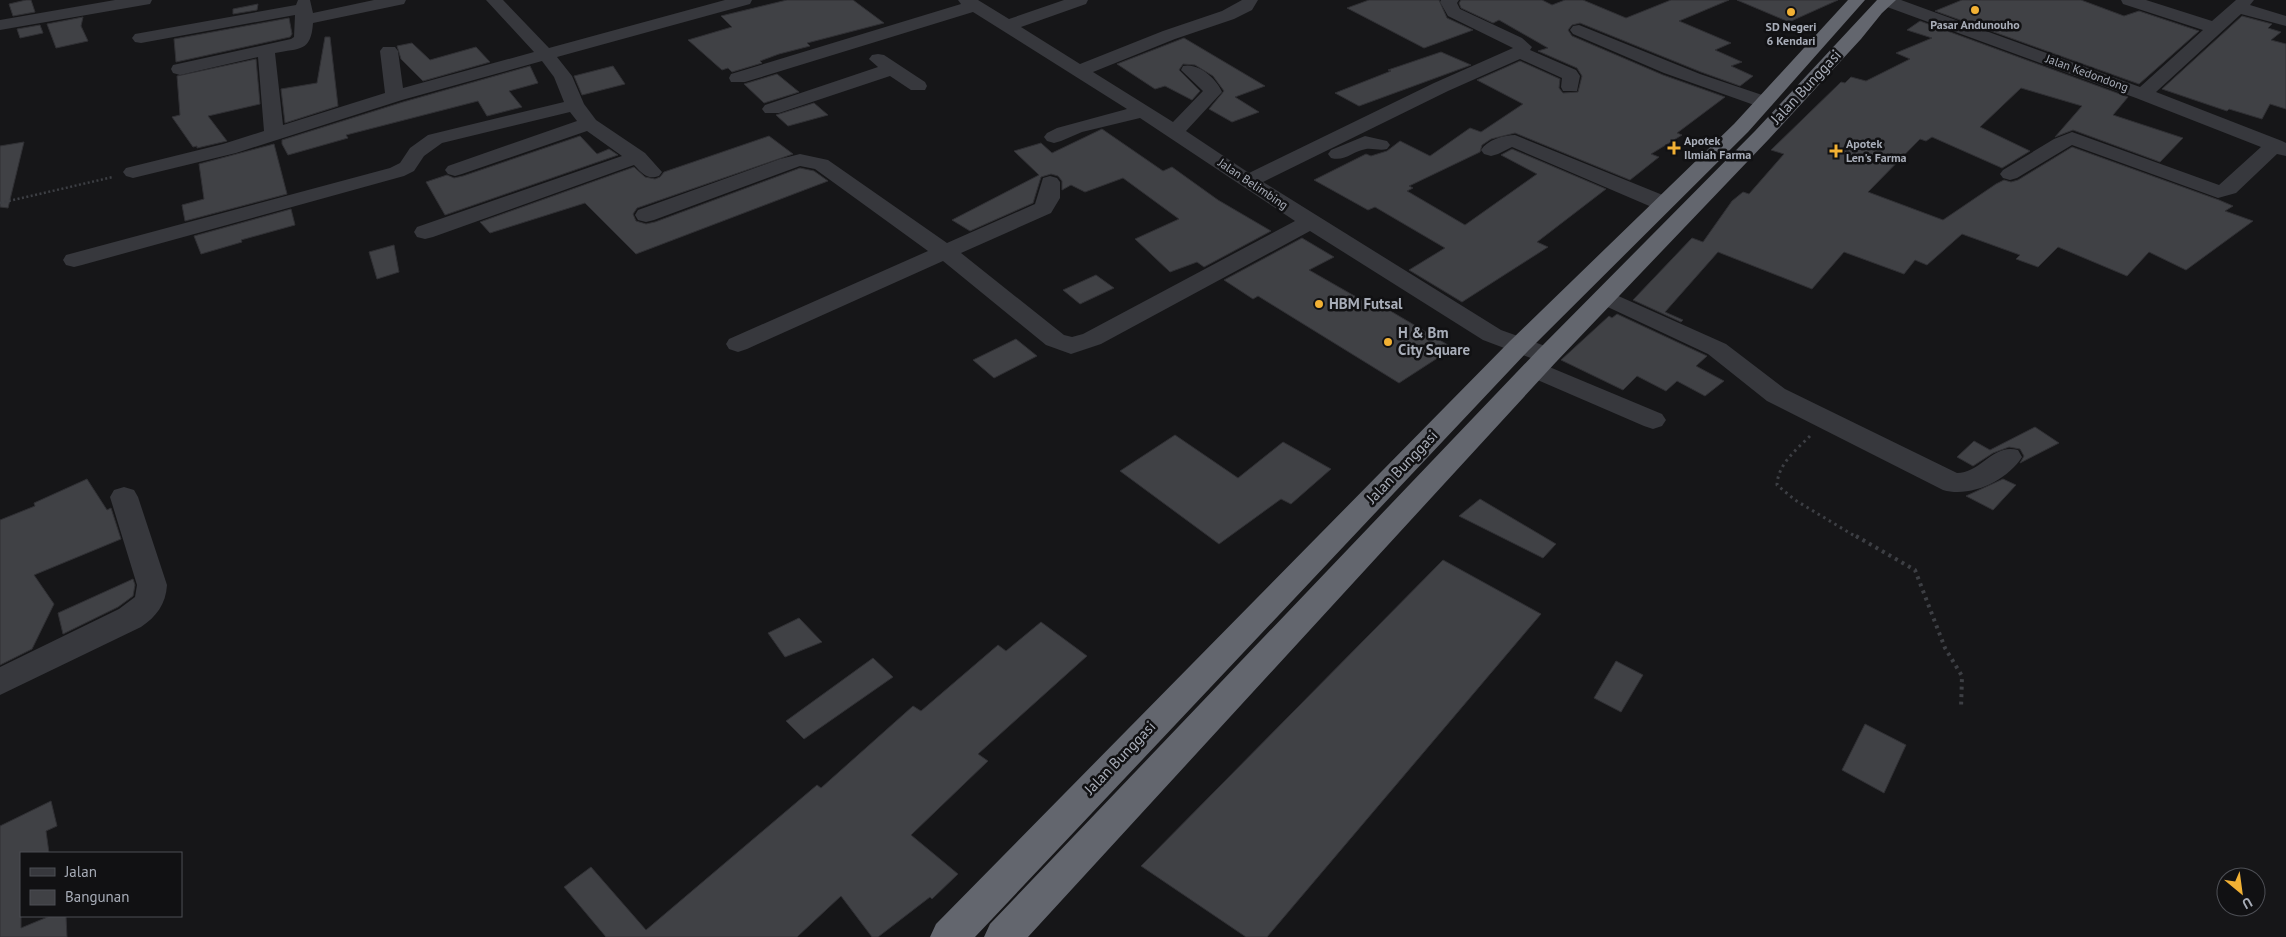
<svg xmlns="http://www.w3.org/2000/svg" width="2286" height="937" viewBox="0 0 2286 937" font-family="'PT Sans',sans-serif">
<style>
.building{fill:#404145;stroke:#303034}
.lines{fill:none;stroke-linecap:round;stroke-linejoin:round}
.path-far2{stroke:#3d3f44;stroke-width:2.5;stroke-dasharray:2 2.5;stroke-linecap:butt}
.path-far1{stroke:#3d3f44;stroke-width:3;stroke-dasharray:2.5 4;stroke-linecap:butt}
.path{stroke:#3d3f44;stroke-width:4;stroke-dasharray:3 4.5;stroke-linecap:butt}
.minor{fill:#37383d;fill-rule:evenodd}
.highway{fill:#63666e;fill-rule:evenodd}
.poi-dot{fill:#f2b134;stroke:#111113;stroke-width:2}
.labels{text-anchor:middle;stroke-width:5;stroke-linejoin:round;paint-order:stroke}
.far-poi-label{font-size:12px;font-weight:bold;fill:#a8adb8;stroke:#111113}
.far-street-label{font-size:12px;fill:#a8adb8;stroke:#111113}
.street-label{font-size:15px;fill:#a8adb8;stroke:#111113}
.poi-label{font-size:15px;font-weight:bold;fill:#a8adb8;stroke:#111113;text-anchor:start}
</style>
<rect width="100%" height="100%" fill="#161618"/>
<g class="building">
<polygon points="26,0 31,0 35,12 13,16 9,4"/>
<polygon points="787,0 853,0 884,23 807,43 810,46 779,54 760,61 762,63 732,72 728,68 722,70 688,40 732,27 721,16"/>
<polygon points="1369,0 1439,0 1447,18 1473,30 1424,48 1347,8"/>
<polygon points="1461,0 1542,0 1552,5 1565,0 1583,0 1626,18 1671,0 1729,0 1679,21 1731,43 1715,50 1742,62 1731,66 1753,76 1740,86 1701,72 1580,23 1572,25 1568,30 1572,36 1663,75 1725,97 1677,133 1682,135 1651,154 1659,157 1630,180 1515,133 1491,139 1482,145 1480,152 1409,186 1413,188 1407,191 1465,225 1537,174 1501,155 1512,149 1606,189 1537,242 1548,247 1462,302 1409,270 1445,248 1375,207 1368,210 1314,180 1366,154 1371,156 1387,151 1400,141 1430,156 1470,128 1481,132 1523,104 1477,80 1520,61 1560,79 1559,88 1563,93 1578,92 1582,76 1577,68 1538,51 1548,48 1499,20 1493,23 1461,8 1459,3"/>
<polygon points="1737,0 1838,0 1789,22"/>
<polygon points="1962,0 2081,0 2124,16 2139,11 2199,31 2139,84 1935,11"/>
<polygon points="258,4 257,10 233,14 233,9"/>
<polygon points="2242,16 2272,24 2268,28 2281,32 2271,40 2286,44 2286,109 2270,104 2262,119 2229,109 2227,111 2162,89"/>
<polygon points="83,17 81,26 88,41 56,48 47,24"/>
<polygon points="289,18 292,34 290,37 176,62 174,39"/>
<polygon points="1920,21 2128,97 2113,115 2183,138 2160,162 2073,130 2055,137 2082,106 2021,88 1980,127 2030,151 2002,168 1932,137 1926,141 1920,139 1868,192 1943,220 1996,184 2004,180 2011,182 2018,180 2072,147 2219,200 2233,206 2225,211 2253,221 2186,270 2149,252 2127,276 2058,247 2038,267 2016,259 2020,255 1962,234 1927,265 1915,260 1904,274 1844,252 1812,289 1718,252 1665,312 1683,320 1681,322 1633,300 1692,238 1703,242 1732,201 1743,192 1749,194 1784,154 1771,150 1841,82 1845,83 1851,77 1866,81 1910,59 1896,53 1932,38 1907,30"/>
<polygon points="40,25 43,33 20,38 17,29"/>
<polygon points="325,37 330,37 338,106 285,123 281,89 317,83"/>
<polygon points="1184,38 1265,86 1235,97 1259,112 1232,122 1209,109 1224,91 1213,76 1195,65 1183,64 1179,70 1200,91 1192,100 1165,86 1155,89 1117,64"/>
<polygon points="412,43 430,60 476,47 490,62 423,81 401,59 397,46"/>
<polygon points="1441,52 1471,65 1359,106 1335,93 1391,71 1388,70"/>
<polygon points="256,59 260,104 208,116 227,141 197,148 197,146 193,147 172,117 180,115 177,76"/>
<polygon points="530,66 538,83 509,91 522,107 487,116 478,101 346,135 348,138 288,155 282,144 282,140 403,102"/>
<polygon points="613,66 625,84 582,95 574,76"/>
<polygon points="777,74 799,92 764,103 744,84"/>
<polygon points="814,103 828,115 788,126 776,115"/>
<polygon points="1102,129 1163,171 1172,167 1218,200 1271,231 1204,267 1197,262 1170,272 1135,239 1179,219 1123,178 1085,192 1071,185 1062,190 1062,181 1058,176 1051,174 1041,177 1033,203 970,231 952,220 1039,175 1014,151 1041,143 1052,153"/>
<polygon points="580,136 597,154 609,149 618,155 445,215 426,182 447,175 454,178 463,176"/>
<polygon points="769,136 793,154 637,208 633,214 636,221 646,224 655,222 800,168 814,171 828,181 636,254 585,203 490,233 480,222 634,167 645,177 655,179 660,177 664,172"/>
<polygon points="24,142 8,208 0,207 0,146"/>
<polygon points="274,144 287,194 185,221 182,205 204,199 199,164"/>
<polygon points="291,209 295,225 241,240 242,242 201,254 194,236"/>
<polygon points="1302,238 1334,257 1309,270 1372,306 1377,303 1453,348 1399,383 1258,296 1253,299 1224,280"/>
<polygon points="394,245 399,272 377,279 369,252"/>
<polygon points="1096,275 1114,288 1080,304 1063,290"/>
<polygon points="1617,314 1707,356 1696,366 1724,381 1705,396 1677,381 1666,391 1637,376 1623,390 1561,360 1609,316 1612,318"/>
<polygon points="1016,339 1037,356 994,378 973,360"/>
<polygon points="2035,427 2059,443 2020,463 2024,456 2020,449 2009,447 1993,453 1973,466 1957,457 1974,441 1990,450"/>
<polygon points="1175,435 1238,478 1283,442 1331,469 1291,504 1281,499 1219,544 1120,471"/>
<polygon points="87,479 107,510 111,508 121,539 34,575 54,604 32,649 0,665 0,520 35,506 34,503"/>
<polygon points="2003,479 2016,485 1993,510 1966,496"/>
<polygon points="1480,499 1556,544 1543,558 1459,516"/>
<polygon points="1443,560 1541,614 1267,937 1246,937 1141,866"/>
<polygon points="133,579 135,585 133,596 118,607 63,634 58,613"/>
<polygon points="799,618 822,642 785,657 768,633"/>
<polygon points="1041,622 1087,656 978,754 988,761 911,835 958,874 932,899 930,897 878,937 872,937 841,896 797,937 606,937 564,887 591,867 646,930 817,785 821,788 913,706 921,711 998,645 1006,651"/>
<polygon points="873,658 893,677 804,739 786,721"/>
<polygon points="1616,661 1643,675 1621,712 1594,698"/>
<polygon points="1865,724 1906,745 1884,793 1842,770"/>
<polygon points="51,801 57,826 46,831 49,853 21,853 21,928 50,916 66,916 67,937 0,937 0,826"/>
</g>
<g class="lines">
<polyline class="path-far2" points="0,203 113,177"/>
<path class="path-far1" d="M1810 436C1796 450 1778 464 1777 485L1795 500 1858 538"/>
<polyline class="path" points="1856,536 1915,570 1945,648 1962,676 1961,709"/>
<g class="minor">
<polygon points="115,0 152,0 150,4 144,5 0,30 0,20"/>
<path d="M298 0H310L313 13 374 0H406L404 4 313 23C311 52 300 48 275 53L283 125 385 93 380 51 383 47H395L398 51 403 88 534 52 486 0H503L549 48 725 0H752L750 4 557 57 572 76 584 104 596 120 645 153 662 172 659 176C647 180 643 174 634 165L433 237 425 239 417 237 414 232 417 227 622 156 587 131 462 174 455 176 448 174 445 170 448 166 577 121 570 112 442 143 424 156 414 171 404 176 82 265 74 267 66 265 63 260 66 255 390 168 400 163 410 148 428 135 564 102 554 77 542 61 402 100 236 153 133 178 126 176 123 172 126 168 223 144 264 131 258 57 180 75 173 73 171 69 173 65 291 39 294 37 295 15 141 43 135 42 132 38 135 34 296 5Z"/>
<path d="M958 0H978L1009 19 1064 0H1088L1086 4 1021 27 1080 64 1163 31 1222 11 1242 0H1258L1252 10 1234 19 1175 39 1093 72 1173 122 1203 91 1181 70 1183 66C1198 62 1217 79 1222 92L1186 131 1249 173 1434 83 1513 48 1448 16 1440 2 1441 0H1459L1457 3 1460 9 1522 38 1532 47 1530 50 1576 70 1580 76 1577 91H1563L1561 87 1562 78 1520 59 1448 91 1263 182 1501 330 1556 350 1559 356 1556 362 1547 364 1483 340 1310 231 1101 344 1071 354 1046 345 943 261 747 349 738 352 729 349 726 344 729 339 928 251 815 169 800 166 654 220 646 222 638 220 635 215 638 210 780 159 800 154 828 160 947 243 1035 204 1043 178 1050 176 1057 178 1060 182V198L1051 213 961 253 1064 335 1072 337 1083 334 1295 221 1140 118 1082 132 1061 141 1054 143 1047 141 1044 137 1047 133 1057 128 1127 109 973 12 745 82H731L729 78 731 74 961 4Z"/>
<polygon points="1877,0 1901,0 2140,87 2203,30 2123,4 2121,0 2146,0 2212,21 2236,0 2254,0 2250,5 2286,16 2286,26 2241,14 2156,92 2282,141 2286,143 2286,156 2277,154 2236,193 2218,198 2072,145 2017,178 2010,180 2003,178 2000,174 2003,170 2054,139 2072,132 2219,185 2261,147 2136,98 1879,4"/>
<polygon points="1579,25 1700,74 1771,98 1774,102 1771,106 1757,106 1664,73 1573,34 1570,30 1573,26"/>
<polygon points="878,54 884,55 925,82 927,86 925,90 911,90 890,76 779,113 765,113 762,109 765,105 878,67 869,59 872,55"/>
<path d="M1515 135 1670 198 1673 203 1670 208 1662 209 1654 208 1512 147 1498 154 1491 156 1484 154 1481 150C1487 140 1504 135 1515 135Z"/>
<path d="M1365 136 1387 141 1390 145 1387 149C1380 151 1373 148 1366 149 1353 151 1345 162 1331 158L1328 154 1331 150Z"/>
<path d="M1605 290 1726 344 1785 389 1957 473C1981 473 1993 443 2018 450L2022 457C2007 481 1970 498 1943 490L1767 401 1708 354 1597 302 1593 297 1597 292Z"/>
<polygon points="1535,361 1662,414 1666,420 1662,426 1653,429 1644,426 1526,375 1522,369 1526,363"/>
<path d="M124 487 134 490 138 497 167 585C166 604 156 617 141 627L0 695V667L119 609 135 597 137 585 110 497 114 490Z"/>
</g>
<g class="highway">
<polygon points="1848,0 1865,0 1748,132 1528,351 975,937 930,937 936,924 1510,341 1734,124"/>
<polygon points="1877,0 1896,0 1882,13 1861,39 1769,139 1556,362 1028,937 984,937 990,924 1538,350 1755,131"/>
</g>
</g>
<g class="poi-dot">
<circle cx="1975" cy="10" r="5"/>
<circle cx="1791" cy="12" r="5"/>
<path d="M1671.5 140.5h5v5h5v5h-5v5h-5v-5h-5v-5h5z"/>
<path d="M1833.5 143.5h5v5h5v5h-5v5h-5v-5h-5v-5h5z"/>
<circle cx="1319" cy="304" r="5"/>
<circle cx="1388" cy="342" r="5"/>
</g>
<g class="labels">
<g class="far-poi-label">
<text x="1975" y="29">Pasar Andunouho</text>
<text x="1791" y="31">SD Negeri<tspan x="1791" dy="14">6 Kendari</tspan></text>
<text x="1684" y="145" text-anchor="start">Apotek<tspan x="1684" dy="14">Ilmiah Farma</tspan></text>
<text x="1846" y="148" text-anchor="start">Apotek<tspan x="1846" dy="14">Len's Farma</tspan></text>
</g>
<g class="far-street-label">
<text transform="translate(2087 73) rotate(20)" y="4">Jalan Kedondong</text>
<text transform="translate(1253 184) rotate(34)" y="4">Jalan Belimbing</text>
</g>
<g class="street-label">
<text transform="translate(1806 87) rotate(-47)" y="5">Jalan Bunggasi</text>
<text transform="translate(1402 467) rotate(-46)" y="5">Jalan Bunggasi</text>
<text transform="translate(1120 758) rotate(-46)" y="5">Jalan Bunggasi</text>
</g>
<g class="poi-label">
<text x="1329" y="309">HBM Futsal</text>
<text x="1398" y="338">H &amp; Bm<tspan x="1398" dy="17">City Square</tspan></text>
</g>
</g>
<rect x="20" y="852" width="162" height="65" fill="#111113" stroke="#4d4f55"/>
<rect x="30" y="868" width="25" height="8" fill="#37383d" stroke="#4d4f55"/>
<text x="65" y="877" font-size="15" fill="#a8adb8">Jalan</text>
<rect x="30" y="890" width="25" height="15" fill="#404145" stroke="#4d4f55"/>
<text x="65" y="902" font-size="15" fill="#a8adb8">Bangunan</text>
<g transform="translate(2241 892) rotate(151)"><circle r="24" fill="#111113" stroke="#4d4f55"/>
<path d="M0-4L9 19L0 12L-9 19Z" fill="#f2b134"/>
<text y="-8" font-size="14" font-weight="bold" text-anchor="middle" fill="#a8adb8">U</text>
</g>
</svg>
